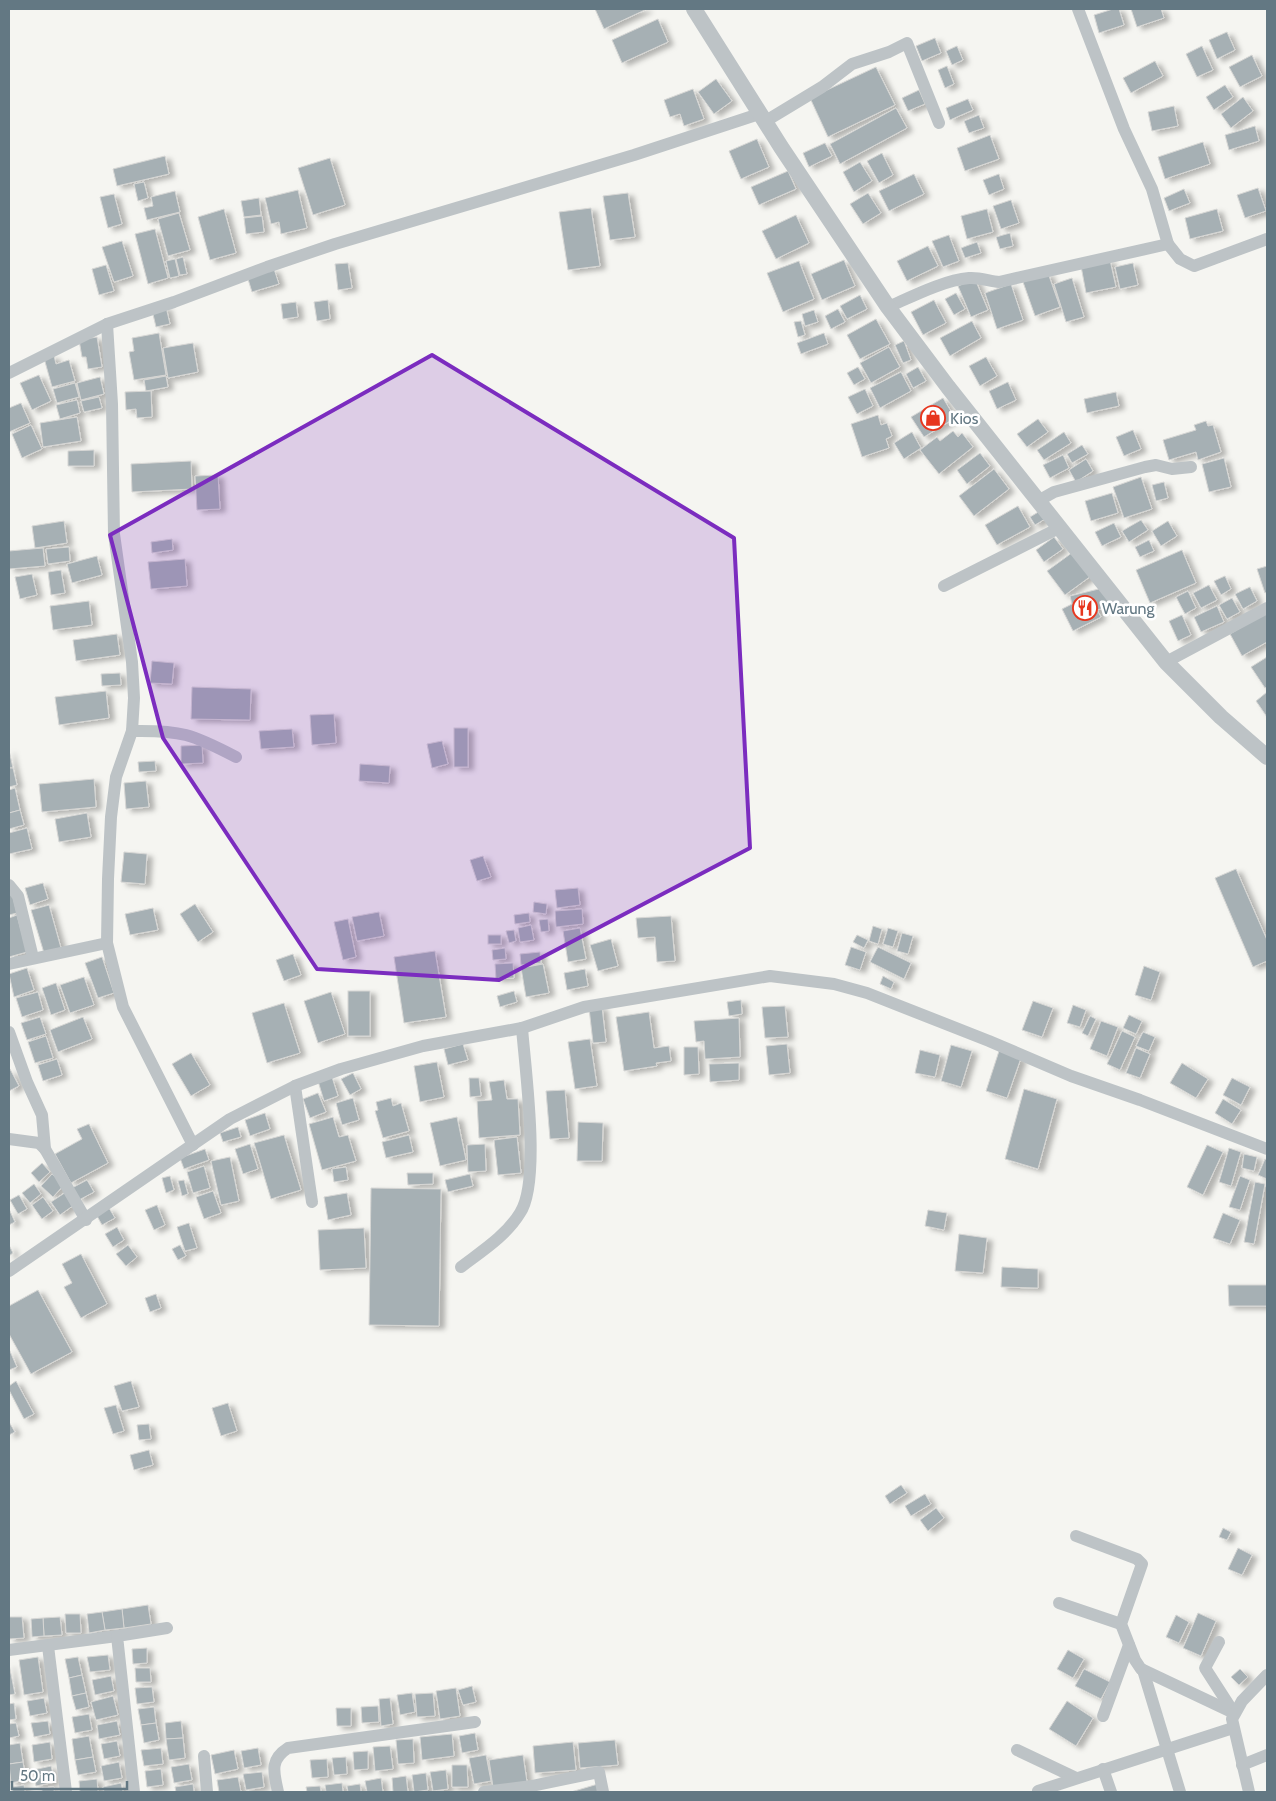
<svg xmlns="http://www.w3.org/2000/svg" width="1276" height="1801" viewBox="0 0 1276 1801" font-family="Cabin,sans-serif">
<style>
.building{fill:#a6b0b4;stroke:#d6d6d4;filter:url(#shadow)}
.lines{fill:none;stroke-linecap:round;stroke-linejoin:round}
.minor{stroke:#bdc3c6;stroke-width:12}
.tertiary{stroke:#bdc3c6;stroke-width:16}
.marked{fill:#7b2cbf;fill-opacity:0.2;stroke:#7b2cbf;stroke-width:4;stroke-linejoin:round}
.labels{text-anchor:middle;stroke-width:5;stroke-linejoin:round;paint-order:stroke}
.poi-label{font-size:16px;fill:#637883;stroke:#fff;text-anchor:start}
</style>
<defs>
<filter id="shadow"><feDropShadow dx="5.5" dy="3" stdDeviation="2.5" flood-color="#0004"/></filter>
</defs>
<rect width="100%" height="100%" fill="#f5f5f1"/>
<g class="building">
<polygon points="595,9 647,9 604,29"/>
<polygon points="1113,9 1119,9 1124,25 1099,33 1094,15"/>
<polygon points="1131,9 1161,9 1164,18 1137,27"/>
<polygon points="658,19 668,42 622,63 612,40"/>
<polygon points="1227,32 1235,50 1217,59 1209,40"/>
<polygon points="935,38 941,53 922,61 916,46"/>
<polygon points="957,46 963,60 952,65 946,51"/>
<polygon points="1202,46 1213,70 1197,77 1186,54"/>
<polygon points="1252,55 1262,76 1240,87 1229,67"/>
<polygon points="1155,61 1163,76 1131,93 1123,78"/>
<polygon points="947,66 954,84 945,88 938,70"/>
<polygon points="876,67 895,105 828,137 810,98"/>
<polygon points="716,79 732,101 714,114 698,92"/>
<polygon points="1225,85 1233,97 1214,110 1206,97"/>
<polygon points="693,89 704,119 684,126 680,114 670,117 664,100"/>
<polygon points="919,90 925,104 908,111 902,98"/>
<polygon points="1243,97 1253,111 1231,128 1221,114"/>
<polygon points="968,99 973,110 950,120 946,108"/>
<polygon points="1174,106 1178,126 1152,131 1148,112"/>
<polygon points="896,108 907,128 840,164 830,144"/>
<polygon points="979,115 984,128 969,133 964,121"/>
<polygon points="1255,126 1259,141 1229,150 1225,135"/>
<polygon points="990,135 999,159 965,171 957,148"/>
<polygon points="757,139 769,167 741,179 729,151"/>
<polygon points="1203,142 1210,164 1165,179 1158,157"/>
<polygon points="825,143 832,156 809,167 803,153"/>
<polygon points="882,153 893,175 879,183 867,161"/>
<polygon points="165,156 169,174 117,186 113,169"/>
<polygon points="330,158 345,205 313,215 298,168"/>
<polygon points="860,162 872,181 854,192 843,172"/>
<polygon points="788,171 796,189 759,205 751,187"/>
<polygon points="914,174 924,194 889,211 879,191"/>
<polygon points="999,174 1004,189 989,195 983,180"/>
<polygon points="144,182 148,198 138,201 134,184"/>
<polygon points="1258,188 1266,211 1245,218 1237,195"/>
<polygon points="1184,189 1190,203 1169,211 1164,198"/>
<polygon points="298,190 307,228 281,234 279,222 271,224 265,198"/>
<polygon points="175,191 180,212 147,220 144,208 153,206 151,197"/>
<polygon points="628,193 635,237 610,240 603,196"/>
<polygon points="868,193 881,213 863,224 850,204"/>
<polygon points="114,194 122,224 108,228 100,197"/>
<polygon points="259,198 261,215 244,217 241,201"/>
<polygon points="1011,200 1019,223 1001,229 993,206"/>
<polygon points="591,208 600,266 568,270 559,212"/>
<polygon points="224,209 236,253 210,260 198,217"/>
<polygon points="987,209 993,232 967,239 961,216"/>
<polygon points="1217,209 1223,231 1190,239 1185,218"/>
<polygon points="179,213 190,250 168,256 158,219"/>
<polygon points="796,215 809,243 776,259 762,231"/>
<polygon points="262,216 264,232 246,234 244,218"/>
<polygon points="155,229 168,278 148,284 135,234"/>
<polygon points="1010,233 1013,246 1000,249 996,237"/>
<polygon points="949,235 959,261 943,267 932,241"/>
<polygon points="122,241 133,276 114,282 102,247"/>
<polygon points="977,242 981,253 965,258 961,248"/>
<polygon points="928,246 938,266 907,281 897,261"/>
<polygon points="183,257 187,274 180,275 176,259"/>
<polygon points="175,259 179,276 170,278 166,261"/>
<polygon points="844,260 855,286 822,300 811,274"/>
<polygon points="1110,260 1116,287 1086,293 1081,266"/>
<polygon points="799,261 814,299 783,312 767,273"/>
<polygon points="348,263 352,288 338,290 335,264"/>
<polygon points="1133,263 1138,285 1120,289 1115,267"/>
<polygon points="106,265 114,291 99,295 92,269"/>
<polygon points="274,269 279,284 252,292 247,276"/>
<polygon points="1048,273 1060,307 1035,316 1023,282"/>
<polygon points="1072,278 1084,317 1066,322 1054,284"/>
<polygon points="975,279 988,310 971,317 958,286"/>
<polygon points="1011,284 1023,320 997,329 985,293"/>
<polygon points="956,293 965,309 954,315 945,299"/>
<polygon points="860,295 867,309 847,319 840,306"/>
<polygon points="328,300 330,319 317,321 314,302"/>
<polygon points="934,300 946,323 923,335 911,312"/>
<polygon points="296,302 298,317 283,319 281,304"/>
<polygon points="166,307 170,324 156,327 152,310"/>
<polygon points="838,309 845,322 831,329 825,316"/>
<polygon points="814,310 818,322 805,326 802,314"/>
<polygon points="876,319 890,344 860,359 847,335"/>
<polygon points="801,321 805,335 798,337 794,322"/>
<polygon points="972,321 981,338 950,356 940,338"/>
<polygon points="159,333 166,375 134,380 129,352 134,351 132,338"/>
<polygon points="824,333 828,344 801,354 797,343"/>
<polygon points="97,337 102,367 88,369 86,357 82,357 79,340"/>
<polygon points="904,341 911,360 903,363 895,345"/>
<polygon points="193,343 198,372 168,378 163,348"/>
<polygon points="889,347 900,367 871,383 860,363"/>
<polygon points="54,356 56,364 69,360 75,381 52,387 44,358"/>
<polygon points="986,357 997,376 980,386 969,366"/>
<polygon points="858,367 865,379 854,385 847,373"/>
<polygon points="918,367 926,381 913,388 906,374"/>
<polygon points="901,372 911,391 880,408 870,388"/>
<polygon points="39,375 51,401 32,410 20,383"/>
<polygon points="166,376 168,387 146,391 144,380"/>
<polygon points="100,377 104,394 81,400 77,383"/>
<polygon points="1008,382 1016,400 997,409 989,391"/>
<polygon points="75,383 79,397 57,403 53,389"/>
<polygon points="865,389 873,406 857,414 848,397"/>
<polygon points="151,391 152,417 137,418 136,409 126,410 125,392"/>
<polygon points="1116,392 1119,406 1087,413 1084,399"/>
<polygon points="99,397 102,408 84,412 81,401"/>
<polygon points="943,398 955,418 924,437 911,417"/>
<polygon points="77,400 80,413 60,419 56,405"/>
<polygon points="21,403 30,423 9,432 9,408"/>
<polygon points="878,415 881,425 887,423 892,436 886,439 889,448 862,457 851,424"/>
<polygon points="77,417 81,441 43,447 40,423"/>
<polygon points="1038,419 1048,432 1027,447 1017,434"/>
<polygon points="1206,421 1208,426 1213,425 1221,452 1198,460 1196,452 1169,460 1163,440 1196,430 1194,425"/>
<polygon points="31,425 42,449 22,458 12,434"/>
<polygon points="1133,430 1141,449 1124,456 1116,437"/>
<polygon points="953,431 958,437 962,433 973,447 939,474 920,450 937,437 940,441"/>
<polygon points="912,432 921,448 904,459 894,443"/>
<polygon points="1064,432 1071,443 1044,460 1037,450"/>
<polygon points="1082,445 1088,454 1072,463 1067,454"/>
<polygon points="94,450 94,466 68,466 68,451"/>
<polygon points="980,453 990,466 967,484 957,470"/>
<polygon points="1063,455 1069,468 1050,478 1043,465"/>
<polygon points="1224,458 1231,487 1209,492 1202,464"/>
<polygon points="1086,459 1093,471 1076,482 1069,470"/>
<polygon points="191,461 192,489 132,492 131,464"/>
<polygon points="994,469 1009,489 974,516 959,496"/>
<polygon points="218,475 220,509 197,510 195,476"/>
<polygon points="1141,477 1152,509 1124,518 1113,487"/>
<polygon points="1164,482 1168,498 1156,501 1152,485"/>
<polygon points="1112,493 1118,513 1091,521 1085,501"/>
<polygon points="1018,506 1030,527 997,545 985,525"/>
<polygon points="1040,511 1045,519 1035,525 1030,517"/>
<polygon points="1141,520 1148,530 1129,542 1122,531"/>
<polygon points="64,521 67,543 35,548 32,526"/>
<polygon points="1168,521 1177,536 1161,546 1152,531"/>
<polygon points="1114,523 1121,537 1102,546 1095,532"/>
<polygon points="1054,537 1063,549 1044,562 1036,550"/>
<polygon points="172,539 173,550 152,553 151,542"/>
<polygon points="1149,540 1154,551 1140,557 1135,547"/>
<polygon points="69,547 70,561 48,564 46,549"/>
<polygon points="43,548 45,566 9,569 9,551"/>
<polygon points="1182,550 1196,583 1150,603 1136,570"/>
<polygon points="1073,552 1091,576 1065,595 1047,571"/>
<polygon points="97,556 102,575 72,583 67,564"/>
<polygon points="185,559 187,586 151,589 148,562"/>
<polygon points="1267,566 1267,592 1265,593 1257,569"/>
<polygon points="61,570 65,593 51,595 48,572"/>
<polygon points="32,574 37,595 20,599 15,577"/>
<polygon points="1225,576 1231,589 1221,595 1214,581"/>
<polygon points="1209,585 1217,600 1201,608 1193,593"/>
<polygon points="1107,587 1111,606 1097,610 1101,617 1073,631 1062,609 1072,604 1070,596"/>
<polygon points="1250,587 1257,601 1243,609 1235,594"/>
<polygon points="1188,591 1196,608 1185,614 1176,597"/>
<polygon points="1232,598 1240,612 1227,619 1219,605"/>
<polygon points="89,601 92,625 53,630 50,606"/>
<polygon points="1217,606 1224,622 1201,632 1194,617"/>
<polygon points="1267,612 1267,642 1242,656 1230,634"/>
<polygon points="1182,615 1191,635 1178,641 1169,621"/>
<polygon points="117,634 120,655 76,661 73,640"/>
<polygon points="1267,657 1267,686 1265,688 1251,667"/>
<polygon points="152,661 174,663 172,684 150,683"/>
<polygon points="120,673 121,685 102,686 101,674"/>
<polygon points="192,687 251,689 250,720 191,719"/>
<polygon points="106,691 109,718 59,725 55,697"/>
<polygon points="1267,692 1267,717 1256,701"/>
<polygon points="334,714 336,743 312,745 310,715"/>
<rect x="454" y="728" width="14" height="39"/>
<polygon points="292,729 294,747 261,749 259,731"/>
<polygon points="442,741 448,764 432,768 427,744"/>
<polygon points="202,745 203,763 181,764 181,746"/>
<polygon points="9,750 13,768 9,768"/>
<polygon points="155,761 156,771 139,772 138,762"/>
<polygon points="360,764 390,766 389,783 359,781"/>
<polygon points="9,768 13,768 17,785 9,787"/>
<polygon points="94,779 96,807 42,812 39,784"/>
<polygon points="146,781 149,807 126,809 124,783"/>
<polygon points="15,788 20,810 9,813 9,790"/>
<polygon points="20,810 24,825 9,829 9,813"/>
<polygon points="87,813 91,837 59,842 55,819"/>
<polygon points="27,828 32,849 9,854 9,833"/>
<polygon points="124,852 147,854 145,884 121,882"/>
<polygon points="483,856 491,877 477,881 470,860"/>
<polygon points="1236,869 1267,940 1267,961 1253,967 1215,878"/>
<polygon points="43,883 48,899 30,905 25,888"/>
<polygon points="578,888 580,905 557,908 555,890"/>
<polygon points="12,893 17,913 9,915 9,894"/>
<polygon points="534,902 547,904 546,914 533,912"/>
<polygon points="195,904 213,932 198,942 180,914"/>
<polygon points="49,905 61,948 44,953 31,910"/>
<polygon points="153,908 158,930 130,935 125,914"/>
<polygon points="582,909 583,924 556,927 555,911"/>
<polygon points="379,912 384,936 357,941 352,917"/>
<polygon points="529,913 530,922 515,924 514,915"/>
<polygon points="17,915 27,952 9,957 9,918"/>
<polygon points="671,916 675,961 657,962 655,937 638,938 636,918"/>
<polygon points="348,919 356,957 343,960 334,922"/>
<polygon points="548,919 549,931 541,932 539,920"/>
<polygon points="531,925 534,940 520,942 518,928"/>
<polygon points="873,926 882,929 878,944 869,941"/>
<polygon points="580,928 586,959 568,962 563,931"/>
<polygon points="888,928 898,931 893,947 883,944"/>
<polygon points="514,930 516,941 509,943 506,931"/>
<polygon points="902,933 913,936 908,954 897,951"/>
<rect x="488" y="935" width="13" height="9"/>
<polygon points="857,935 868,940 864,948 853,942"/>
<polygon points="611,939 618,966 598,971 590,945"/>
<polygon points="851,947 866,952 860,970 845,965"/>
<polygon points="878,947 911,963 904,979 870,962"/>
<polygon points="505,948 506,959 493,960 492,950"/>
<polygon points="435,951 446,1017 404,1023 394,957"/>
<polygon points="540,952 541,963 521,965 520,954"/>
<polygon points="293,954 301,975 284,981 276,960"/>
<polygon points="102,957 114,993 98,998 85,963"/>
<polygon points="513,963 514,978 496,979 495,964"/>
<polygon points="543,964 549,993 526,997 521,968"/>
<polygon points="1144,966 1160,972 1151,1000 1135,995"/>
<polygon points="27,968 34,990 14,997 9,974"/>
<polygon points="585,969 588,986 567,990 564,973"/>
<polygon points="883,976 894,982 891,989 880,984"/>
<polygon points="84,977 94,1005 70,1013 60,985"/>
<polygon points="56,983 65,1010 51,1015 42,988"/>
<rect x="348" y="991" width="22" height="45"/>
<polygon points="514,991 517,1002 500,1007 497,996"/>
<polygon points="38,992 43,1010 22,1017 16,998"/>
<polygon points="331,992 345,1034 318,1043 304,1001"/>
<polygon points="741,1000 742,1014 729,1016 727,1002"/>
<polygon points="1033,1001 1053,1008 1042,1037 1022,1030"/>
<polygon points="284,1003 300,1053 267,1063 252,1013"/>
<polygon points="1073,1005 1086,1010 1080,1027 1067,1023"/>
<polygon points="785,1006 788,1037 765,1038 762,1007"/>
<polygon points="602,1007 606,1042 593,1043 589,1008"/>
<polygon points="649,1012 654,1048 669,1046 671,1061 656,1063 657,1066 624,1071 616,1017"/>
<polygon points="1129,1015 1142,1021 1136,1034 1123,1028"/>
<polygon points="1090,1016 1096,1019 1088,1036 1082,1033"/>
<polygon points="40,1017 46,1034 27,1040 21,1023"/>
<polygon points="83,1017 92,1039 58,1052 50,1030"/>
<polygon points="739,1018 740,1057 705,1059 704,1041 696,1042 694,1021"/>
<polygon points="1101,1021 1118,1027 1107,1056 1090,1049"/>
<polygon points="1122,1031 1135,1037 1120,1070 1107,1064"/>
<polygon points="1143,1032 1155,1037 1149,1051 1136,1046"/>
<polygon points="46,1036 53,1058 35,1063 28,1042"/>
<polygon points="590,1039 597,1086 575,1089 568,1042"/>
<polygon points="463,1044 468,1060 448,1065 444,1049"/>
<polygon points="787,1044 790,1073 769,1075 766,1046"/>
<polygon points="951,1045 972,1051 961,1087 941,1081"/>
<polygon points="684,1047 698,1047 699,1074 684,1075"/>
<polygon points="1136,1048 1150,1054 1140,1078 1126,1073"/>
<polygon points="920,1050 940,1055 935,1077 915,1073"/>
<polygon points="999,1051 1021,1058 1007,1098 986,1091"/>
<polygon points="191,1053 210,1085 191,1096 172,1064"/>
<polygon points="57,1059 62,1075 43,1081 38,1065"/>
<polygon points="437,1062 444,1097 420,1102 414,1066"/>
<polygon points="739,1063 739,1080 710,1082 709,1064"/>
<polygon points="1182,1063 1208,1079 1196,1098 1170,1083"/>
<polygon points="10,1069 19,1086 9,1091 9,1070"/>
<polygon points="353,1073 361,1089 350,1095 341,1079"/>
<polygon points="332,1077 338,1096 324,1101 318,1081"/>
<polygon points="469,1078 479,1078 481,1096 470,1097"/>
<polygon points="1232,1078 1250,1087 1241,1105 1223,1095"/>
<polygon points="504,1080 507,1099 518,1099 520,1135 479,1138 477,1101 492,1100 489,1082"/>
<polygon points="1024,1089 1057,1099 1038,1169 1005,1159"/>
<polygon points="565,1090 569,1138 550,1139 546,1091"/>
<polygon points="318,1093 326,1112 310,1118 303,1099"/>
<polygon points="353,1098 359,1120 342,1125 336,1103"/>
<polygon points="391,1098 393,1106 401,1103 409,1131 383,1138 375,1111 378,1110 376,1102"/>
<polygon points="1223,1099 1241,1110 1232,1124 1215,1113"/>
<polygon points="265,1113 270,1129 250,1136 245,1120"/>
<polygon points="333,1117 339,1137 348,1135 356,1161 322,1170 309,1124"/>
<polygon points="457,1117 466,1160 440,1166 430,1123"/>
<polygon points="578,1122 603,1123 602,1161 577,1161"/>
<polygon points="89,1124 108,1163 71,1183 55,1154 82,1139 77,1129"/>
<polygon points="238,1127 241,1137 223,1142 220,1133"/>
<polygon points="284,1135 301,1190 271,1199 254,1143"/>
<polygon points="409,1135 413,1152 386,1158 382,1142"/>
<polygon points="517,1137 521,1173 498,1175 494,1140"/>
<polygon points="250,1144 258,1169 243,1174 235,1149"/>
<polygon points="485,1144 486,1171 468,1172 467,1145"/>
<polygon points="1207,1145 1223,1152 1203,1195 1187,1187"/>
<polygon points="1229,1148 1241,1152 1231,1186 1219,1182"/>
<polygon points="205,1149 209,1160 184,1169 180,1158"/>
<polygon points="1244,1154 1257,1157 1254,1171 1242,1168"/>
<polygon points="230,1157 239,1201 221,1205 211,1161"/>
<polygon points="1265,1159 1267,1160 1267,1179 1258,1175"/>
<polygon points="42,1163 50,1172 39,1182 31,1173"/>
<polygon points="204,1166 210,1188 193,1193 187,1172"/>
<polygon points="346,1167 348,1180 334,1182 332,1169"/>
<polygon points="407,1173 433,1173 433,1184 408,1185"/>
<polygon points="52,1174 64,1185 53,1197 41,1186"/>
<polygon points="470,1174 473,1186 448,1192 445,1180"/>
<polygon points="170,1176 174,1190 166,1193 162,1178"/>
<polygon points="1240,1176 1250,1180 1240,1210 1229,1207"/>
<polygon points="87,1180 94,1192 79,1200 72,1188"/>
<polygon points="184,1180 188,1194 182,1196 178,1181"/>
<polygon points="1255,1182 1265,1184 1254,1244 1244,1242"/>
<polygon points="34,1184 41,1194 30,1203 22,1193"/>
<polygon points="371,1188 441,1189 439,1326 369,1325"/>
<polygon points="213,1191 221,1213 204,1219 196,1197"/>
<polygon points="66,1192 74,1205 60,1215 51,1202"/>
<polygon points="347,1193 351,1215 328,1220 324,1197"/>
<polygon points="19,1195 27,1209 18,1214 10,1200"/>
<polygon points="43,1197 53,1211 42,1219 32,1205"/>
<polygon points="157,1205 165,1225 154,1230 145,1210"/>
<polygon points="109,1208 115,1218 102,1225 97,1216"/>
<polygon points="9,1209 15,1222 9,1225"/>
<polygon points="928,1210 947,1213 944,1230 925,1226"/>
<polygon points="1223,1213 1240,1220 1230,1244 1213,1238"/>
<polygon points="189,1223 197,1248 185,1251 177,1227"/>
<polygon points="117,1227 124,1240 113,1247 105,1234"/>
<polygon points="364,1228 366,1268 320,1270 318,1230"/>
<polygon points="959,1234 987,1238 983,1273 955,1271"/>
<polygon points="9,1245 13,1253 9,1256"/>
<polygon points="128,1245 137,1257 126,1266 116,1254"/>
<polygon points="180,1245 186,1256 178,1260 172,1249"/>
<polygon points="81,1254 107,1304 81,1318 64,1287 72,1283 62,1264"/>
<polygon points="1002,1267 1038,1269 1038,1288 1001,1287"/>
<polygon points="1228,1285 1267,1285 1267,1306 1229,1306"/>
<polygon points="38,1290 72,1352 31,1374 9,1334 9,1306"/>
<polygon points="156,1294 161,1308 150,1312 145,1298"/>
<polygon points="9,1349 17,1367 9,1370"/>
<polygon points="16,1381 34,1414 24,1419 9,1390 9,1386"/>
<polygon points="131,1381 139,1407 122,1411 114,1386"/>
<polygon points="228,1403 237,1431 221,1436 212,1408"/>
<polygon points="116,1405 124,1431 113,1434 104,1408"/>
<polygon points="9,1422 15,1432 9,1435"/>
<polygon points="149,1424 151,1439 139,1440 137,1425"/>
<polygon points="149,1450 153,1465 134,1470 130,1455"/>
<polygon points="901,1485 907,1493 890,1504 885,1496"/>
<polygon points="925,1494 931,1504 911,1516 905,1506"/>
<polygon points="936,1508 944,1518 928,1531 920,1520"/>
<polygon points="1223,1528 1231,1532 1227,1540 1219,1537"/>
<polygon points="1238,1548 1252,1555 1242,1575 1228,1569"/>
<polygon points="148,1605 151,1624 124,1628 122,1609"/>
<polygon points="122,1609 124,1628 105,1630 102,1612"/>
<polygon points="102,1612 105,1630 89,1633 87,1614"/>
<polygon points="1198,1613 1216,1621 1201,1656 1183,1648"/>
<polygon points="65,1614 80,1614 81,1633 66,1633"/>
<polygon points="1176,1615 1189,1622 1179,1643 1166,1637"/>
<polygon points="9,1617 22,1617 24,1638 9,1639"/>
<polygon points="60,1617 62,1635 44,1636 43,1618"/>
<polygon points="43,1618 44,1636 32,1637 31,1619"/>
<polygon points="147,1648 147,1663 133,1664 132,1649"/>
<polygon points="1068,1650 1084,1659 1073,1678 1057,1669"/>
<polygon points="108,1655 110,1670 90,1672 87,1657"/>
<polygon points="38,1657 43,1692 24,1695 19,1660"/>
<polygon points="78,1657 82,1675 69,1678 65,1659"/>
<polygon points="9,1664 15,1694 9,1695"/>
<polygon points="135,1668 150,1668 151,1682 136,1682"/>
<polygon points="1084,1669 1110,1682 1101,1699 1075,1686"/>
<polygon points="1240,1669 1248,1677 1239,1685 1231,1677"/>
<polygon points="82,1675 86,1693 72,1696 69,1678"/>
<polygon points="111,1676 114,1691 95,1695 92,1680"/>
<polygon points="472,1686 476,1702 463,1705 458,1690"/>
<polygon points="152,1687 154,1702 137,1704 135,1688"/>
<polygon points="456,1688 460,1716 440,1719 436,1691"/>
<polygon points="86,1693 89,1707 76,1710 72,1696"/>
<polygon points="412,1693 415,1712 400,1715 397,1695"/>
<polygon points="433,1693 435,1716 417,1717 415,1694"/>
<polygon points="113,1696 118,1715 96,1720 91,1702"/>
<polygon points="44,1698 47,1713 30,1716 27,1701"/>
<polygon points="390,1698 393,1724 381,1726 379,1699"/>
<polygon points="1067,1701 1093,1718 1076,1746 1049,1729"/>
<polygon points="14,1703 16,1719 9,1720 9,1704"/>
<polygon points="378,1706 379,1722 362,1723 361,1707"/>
<polygon points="154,1707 156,1723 141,1725 138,1709"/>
<polygon points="336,1708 351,1708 351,1726 337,1726"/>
<polygon points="89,1714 92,1730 75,1733 72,1717"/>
<polygon points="48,1721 50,1734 34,1737 31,1723"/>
<polygon points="117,1721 120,1735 99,1739 97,1725"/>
<polygon points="181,1721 183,1738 166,1739 165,1723"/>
<polygon points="16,1723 19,1736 9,1738 9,1724"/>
<polygon points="156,1723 159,1740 144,1743 141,1725"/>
<polygon points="475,1733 478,1750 462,1753 459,1736"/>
<polygon points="452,1734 454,1756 422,1760 420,1737"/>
<polygon points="89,1736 93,1757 75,1760 72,1739"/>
<polygon points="183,1738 185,1758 169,1760 166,1739"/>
<polygon points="413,1739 414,1763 398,1764 396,1740"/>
<polygon points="615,1740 618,1765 580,1768 578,1743"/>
<polygon points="117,1741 120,1756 104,1759 101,1744"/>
<polygon points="50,1742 52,1759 34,1762 32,1745"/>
<polygon points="573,1742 576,1770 535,1773 533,1746"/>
<polygon points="20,1743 23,1762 9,1764 9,1745"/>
<polygon points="390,1746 393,1769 375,1771 373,1747"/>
<polygon points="161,1748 163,1764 144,1766 141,1750"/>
<polygon points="258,1748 261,1765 244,1768 241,1751"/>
<polygon points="234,1750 238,1769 215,1774 211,1755"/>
<polygon points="368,1751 368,1769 354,1770 353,1752"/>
<polygon points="486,1755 491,1781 474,1784 469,1758"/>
<polygon points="523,1755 527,1782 493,1787 489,1760"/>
<polygon points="93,1757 96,1772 78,1775 75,1760"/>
<polygon points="346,1757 347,1774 334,1775 332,1758"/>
<polygon points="327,1759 328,1777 312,1778 310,1760"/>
<polygon points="23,1762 26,1780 11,1783 9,1764"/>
<polygon points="119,1762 122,1778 104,1781 101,1766"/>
<polygon points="189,1764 192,1780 174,1783 171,1767"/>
<polygon points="452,1765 467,1765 468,1787 452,1787"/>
<polygon points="51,1766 55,1782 36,1786 33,1770"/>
<polygon points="161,1769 163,1785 147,1787 145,1771"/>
<polygon points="446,1770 448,1789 433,1791 430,1772"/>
<polygon points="262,1772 264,1787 246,1790 243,1774"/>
<polygon points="426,1773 428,1790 414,1792 412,1775"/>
<polygon points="406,1776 408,1792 393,1792 392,1778"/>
<polygon points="238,1777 241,1792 219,1792 217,1780"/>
<polygon points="381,1778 383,1792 367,1792 365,1781"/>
<polygon points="97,1779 98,1792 80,1792 79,1781"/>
<polygon points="121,1783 123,1792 104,1792 103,1787"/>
<polygon points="342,1783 343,1792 326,1792 325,1785"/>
<polygon points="193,1784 194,1792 176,1792 175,1787"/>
<polygon points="360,1784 361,1792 348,1792 347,1786"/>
<polygon points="598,1784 600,1792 571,1792"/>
<polygon points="24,1785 25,1792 13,1792 12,1787"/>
<polygon points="320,1786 321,1792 307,1792 306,1787"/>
<polygon points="54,1787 54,1792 42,1792 42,1788"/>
</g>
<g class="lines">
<g class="minor">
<polyline points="764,122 822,87 852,64 889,52 907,43 939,123"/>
<polyline points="1168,244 1180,259 1194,266 1267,239"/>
<path d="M888 307C911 297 944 280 969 278 979 277 989 281 999 282L1168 244 1152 189 1124 129 1078 9"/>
<polyline points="107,324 112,404 114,534 132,662 134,698 132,731 116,777 111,817 108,879 107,943 123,1007 193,1145"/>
<polyline points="9,373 107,324 174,302 267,267 335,244 634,155 759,114"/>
<polyline points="1038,501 1054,492 1145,467 1156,465 1172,469 1191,467"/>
<polyline points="944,586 1059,528"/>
<polyline points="1166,662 1267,608"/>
<path d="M132 731C181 730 192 734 236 757"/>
<polyline points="9,885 18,896 33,958"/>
<polyline points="9,964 107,943"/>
<polyline points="9,1032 27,1082 42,1115 45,1149 86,1220"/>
<polyline points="295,1086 312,1202"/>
<polyline points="9,1139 39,1143 45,1149"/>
<path d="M461 1267C482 1251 506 1236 520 1213 541 1182 525 1068 522 1028"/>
<polyline points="9,1271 230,1119 295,1086 341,1069 423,1046 522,1028 584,1007 770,976 834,984 867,993 989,1041 1071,1076 1140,1100 1267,1149"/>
<polyline points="1076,1536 1137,1559 1142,1564 1121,1624 1135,1660 1141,1669 1234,1713"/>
<polyline points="1059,1603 1121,1624"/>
<polyline points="1219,1642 1205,1668 1234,1713"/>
<polyline points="48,1646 66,1792"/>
<polyline points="9,1650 117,1636"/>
<polyline points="1143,1670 1180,1792"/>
<polyline points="1103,1716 1129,1645"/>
<polyline points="1017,1750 1076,1778"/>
<polyline points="204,1756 207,1792"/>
<polyline points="1242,1765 1267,1755"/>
<polyline points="1103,1769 1111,1792"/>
<polyline points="1038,1791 1233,1728"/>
<polyline points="134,1792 117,1636 167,1628"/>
<path d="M278 1792C274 1773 269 1760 288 1748L475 1722"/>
<polyline points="484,1792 532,1786 599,1772 603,1792"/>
<polyline points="1249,1792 1232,1719 1242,1701 1267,1675"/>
</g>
<polyline class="tertiary" points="694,9 781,147 888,307 948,387 1166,662 1221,717 1267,757"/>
</g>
<path class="marked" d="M432 355 734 538 750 848 499 980 317 969 163 738 110 535Z"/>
<defs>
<symbol id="shop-ring" viewBox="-11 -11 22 22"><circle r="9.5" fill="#fff" stroke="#e7371f" stroke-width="1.5"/><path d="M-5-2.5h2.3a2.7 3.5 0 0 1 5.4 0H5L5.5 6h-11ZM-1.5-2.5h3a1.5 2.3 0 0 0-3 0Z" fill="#e7371f"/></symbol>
<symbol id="restaurant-ring" viewBox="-11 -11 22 22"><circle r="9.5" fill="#fff" stroke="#e7371f" stroke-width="1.5"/><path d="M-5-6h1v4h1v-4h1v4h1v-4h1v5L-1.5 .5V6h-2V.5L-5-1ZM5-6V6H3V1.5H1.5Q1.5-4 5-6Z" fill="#e7371f"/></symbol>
</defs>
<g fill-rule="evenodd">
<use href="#shop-ring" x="919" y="404" width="28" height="28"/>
<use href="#restaurant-ring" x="1071" y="594" width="28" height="28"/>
</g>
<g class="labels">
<g class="poi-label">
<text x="950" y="424">Kios</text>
<text x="1102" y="614">Warung</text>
</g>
</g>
<rect width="1276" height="1801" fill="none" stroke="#637883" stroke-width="20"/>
<path d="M12 1781v8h115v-8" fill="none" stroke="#637883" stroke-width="2.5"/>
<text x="20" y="1781" font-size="15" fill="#637883" stroke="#ffffff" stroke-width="4" paint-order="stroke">50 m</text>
</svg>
